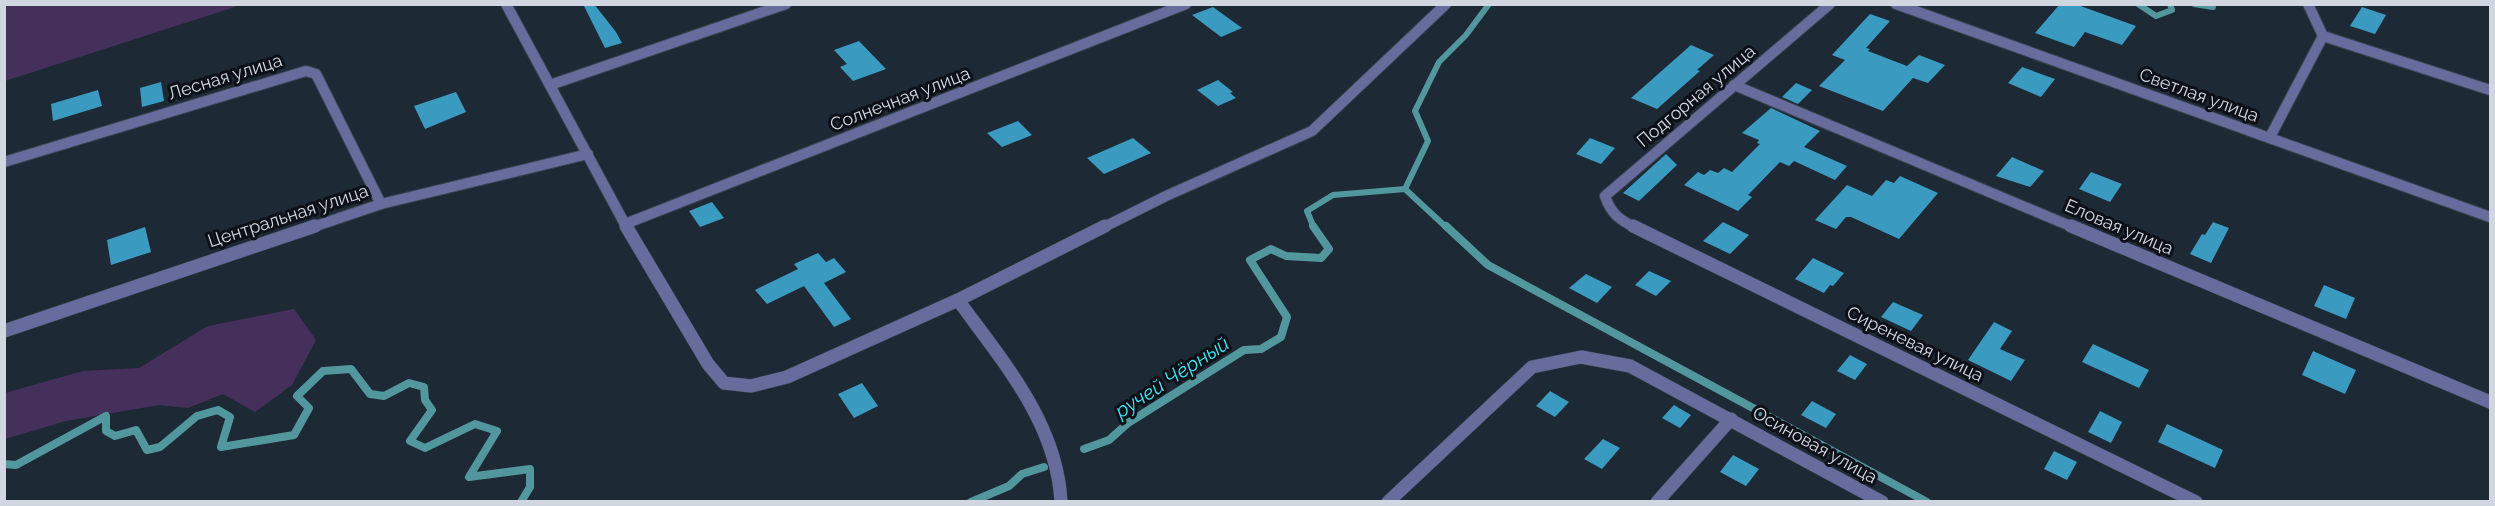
<svg xmlns="http://www.w3.org/2000/svg" width="2495" height="506" viewBox="0 0 2495 506" font-family="Raleway,sans-serif">
<style>
.green{fill:#45305b}
.lines{fill:none;stroke-linecap:round;stroke-linejoin:round}
.stream-far1{stroke:#52979e;stroke-width:6}
.stream{stroke:#52979e;stroke-width:8}
.building{fill:#3a9abf}
.street-far1-casing{stroke:#3a4551;stroke-width:12}
.street-casing{stroke:#3a4551;stroke-width:14}
.street-far1{stroke:#686c9c;stroke-width:10}
.street{stroke:#686c9c;stroke-width:13}
.labels{text-anchor:middle;stroke-width:6;stroke-linejoin:round;paint-order:stroke}
.street-label{font-size:18px;fill:#d0d7e0;stroke:#0d1117}
.water-label{font-size:20px;font-style:italic;fill:#3ce8f4;stroke:#0d1117}
</style>
<rect width="100%" height="100%" fill="#1e2936"/>
<g class="green">
<polygon points="5,4 241,4 241,5 5,81"/>
<polygon points="294,309 316,340 292,385 255,412 223,394 188,408 159,405 66,421 5,439 5,393 83,371 139,368 208,326"/>
</g>
<g class="lines">
<g class="stream-far1">
<polyline points="2138,4 2156,16 2172,10 2170,4"/>
<polyline points="2194,4 2213,7 2210,4"/>
<polyline points="1405,189 1447,228"/>
<polyline points="1314,228 1307,211 1333,195 1405,189 1428,141 1415,111 1439,62 1466,35 1489,4"/>
</g>
<g class="stream">
<polyline points="1446,226 1488,265 1927,502"/>
<polyline points="1084,449 1109,440 1128,423 1244,350 1261,349 1281,337 1287,317 1250,260 1271,249 1286,256 1321,258 1329,249 1313,226"/>
<polyline points="4,464 16,465 106,416 106,431 115,436 136,430 147,450 160,447 197,416 218,410 230,417 221,447 294,435 309,408 297,396 323,371 351,369 370,394 384,396 409,383 424,387 425,400 432,410 410,441 425,448 475,424 497,431 469,477 530,469 530,487 521,502"/>
<polyline points="971,502 1009,486 1022,474 1044,467"/>
</g>
</g>
<g class="building">
<polygon points="583,4 594,4 616,32 622,43 605,48"/>
<polygon points="2060,4 2075,4 2136,26 2122,45 2085,32 2074,47 2035,33"/>
<polygon points="1213,7 1242,28 1221,37 1192,15"/>
<polygon points="2362,7 2386,15 2375,34 2350,26"/>
<polygon points="1870,14 1890,21 1866,48 1870,49 1868,51 1907,66 1919,55 1945,65 1928,83 1913,78 1883,111 1819,86 1845,60 1832,55"/>
<polygon points="859,41 886,69 853,81 840,67 847,64 834,50"/>
<polygon points="1691,45 1714,55 1697,70 1700,71 1657,109 1631,98"/>
<polygon points="2022,67 2055,79 2041,97 2008,83"/>
<polygon points="1218,80 1233,92 1230,93 1236,98 1218,106 1197,90"/>
<polygon points="161,82 164,101 142,107 140,88"/>
<polygon points="1796,83 1812,90 1798,104 1782,97"/>
<polygon points="98,90 102,106 53,121 51,104"/>
<polygon points="456,92 466,112 425,129 414,106"/>
<polygon points="1771,108 1820,131 1804,147 1847,166 1835,180 1794,161 1789,166 1780,162 1748,195 1752,197 1738,211 1684,185 1698,172 1704,175 1710,170 1718,173 1724,168 1732,172 1760,144 1757,143 1759,140 1742,133"/>
<polygon points="1018,121 1032,135 1002,147 987,133"/>
<polygon points="1133,138 1151,153 1104,174 1087,158"/>
<polygon points="1590,138 1615,148 1601,164 1576,154"/>
<polygon points="1666,154 1677,165 1639,201 1623,193"/>
<polygon points="2012,157 2044,171 2030,187 1996,176"/>
<polygon points="2091,172 2122,184 2110,202 2079,189"/>
<polygon points="1900,176 1938,193 1899,239 1851,217 1846,217 1836,229 1815,220 1847,185 1872,196 1886,180 1894,183"/>
<polygon points="712,202 724,218 700,227 689,211"/>
<polygon points="1723,222 1749,235 1730,254 1703,241"/>
<polygon points="2213,222 2229,228 2211,263 2190,254 2202,234 2205,235"/>
<polygon points="145,227 151,252 111,265 107,240"/>
<polygon points="818,253 826,262 834,258 846,272 824,283 851,319 834,327 804,286 767,304 755,290 798,269 794,264"/>
<polygon points="1813,258 1844,273 1833,286 1830,285 1824,293 1795,279"/>
<polygon points="1649,271 1671,281 1656,296 1635,285"/>
<polygon points="1586,274 1612,287 1597,303 1569,288"/>
<polygon points="2324,285 2355,298 2346,319 2314,306"/>
<polygon points="1893,302 1923,315 1911,331 1881,317"/>
<polygon points="1994,322 2012,331 2000,349 2025,360 2011,381 1968,360"/>
<polygon points="2093,344 2149,370 2139,388 2082,362"/>
<polygon points="2313,351 2356,370 2345,394 2302,375"/>
<polygon points="1850,355 1867,364 1855,380 1837,371"/>
<polygon points="862,383 878,406 854,418 838,394"/>
<polygon points="1550,391 1569,402 1555,417 1536,406"/>
<polygon points="1812,401 1836,414 1826,428 1801,415"/>
<polygon points="1674,405 1691,415 1680,428 1662,418"/>
<polygon points="2100,411 2122,422 2111,443 2088,432"/>
<polygon points="2167,424 2223,450 2215,468 2158,442"/>
<polygon points="1603,439 1620,448 1602,469 1584,459"/>
<polygon points="2054,451 2077,462 2067,480 2044,469"/>
<polygon points="1733,455 1759,469 1746,486 1720,472"/>
</g>
<g class="lines">
<defs>
<g id="street-far1">
<polyline points="506,4 627,228"/>
<polyline points="1896,4 2490,217"/>
<polyline points="2308,4 2323,36"/>
<polyline points="2323,36 2490,90"/>
<polyline points="550,85 786,4"/>
<polyline points="1734,85 2075,228"/>
<polyline points="2270,137 2323,36"/>
<polyline points="4,162 306,71 316,74 381,204"/>
<polyline points="625,224 1186,4"/>
<polyline points="310,228 381,204 588,154"/>
<polyline points="1102,228 1166,196 1312,131 1446,4"/>
<path d="M1636 228C1620 220 1611 214 1605 196L1830 4"/>
</g>
<g id="street">
<polyline points="626,226 708,364 724,383 751,386 787,377 958,300 1105,226"/>
<polyline points="1633,226 2196,502"/>
<polyline points="2071,226 2490,402"/>
<path d="M958 300C1003 362 1057 423 1061 502"/>
<polyline points="4,331 315,226"/>
<polyline points="1388,502 1532,367 1581,357 1630,366 1882,502"/>
<polyline points="1657,502 1731,419"/>
</g>
</defs>
<use href="#street-far1" class="street-far1-casing"/>
<use href="#street" class="street-casing"/>
<use href="#street-far1" class="street-far1"/>
<use href="#street" class="street"/>
</g>
<g class="labels">
<g class="street-label">
<text transform="translate(225 77) rotate(-17)" y="6">Лесная улица</text>
<text transform="translate(2199 95) rotate(20)" y="6">Светлая улица</text>
<text transform="translate(1696 96) rotate(-40)" y="6">Подгорная улица</text>
<text transform="translate(900 99) rotate(-21)" y="6">Солнечная улица</text>
<text transform="translate(288 216) rotate(-18)" y="6">Центральная улица</text>
<text transform="translate(2119 227) rotate(23)" y="6">Еловая улица</text>
<text transform="translate(1915 344) rotate(26)" y="6">Сиреневая улица</text>
<text transform="translate(1815 445) rotate(29)" y="6">Осиновая улица</text>
</g>
<g class="water-label">
<text transform="translate(1172 377) rotate(-33)" y="7">ручей Чёрный</text>
</g>
</g>
<rect width="2495" height="506" fill="none" stroke="#d0d7e0" stroke-width="12"/>
</svg>
